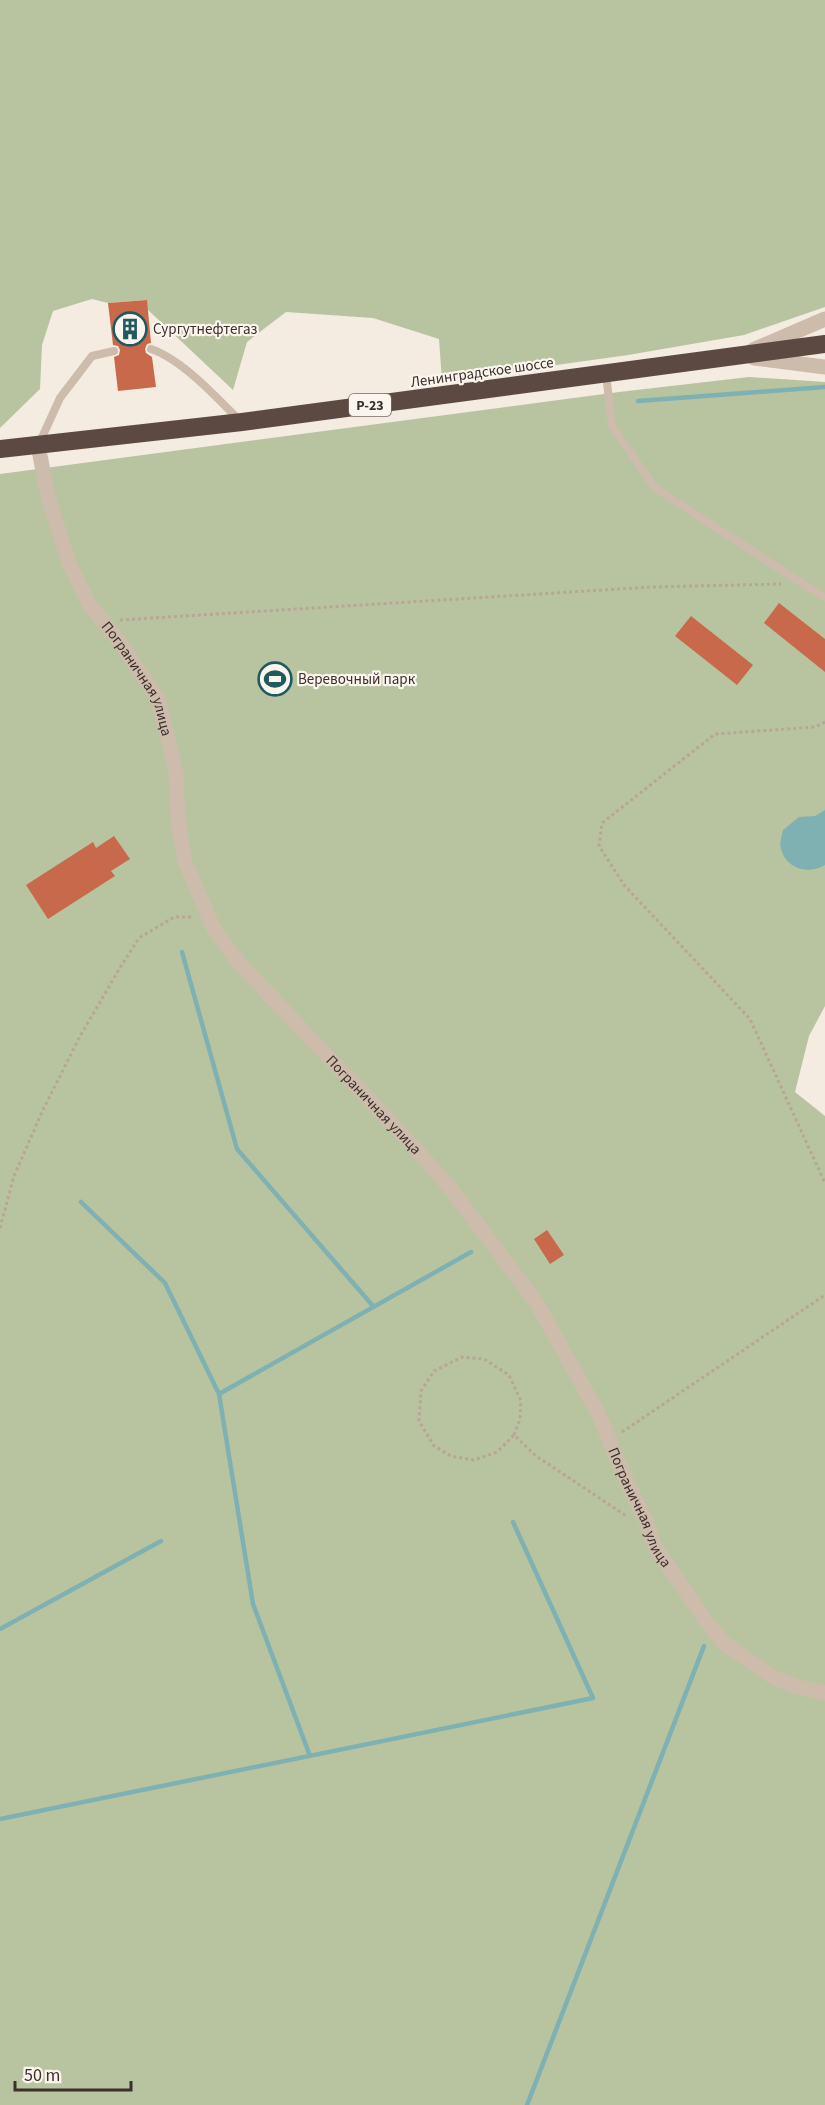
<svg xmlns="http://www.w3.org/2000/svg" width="825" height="2105" viewBox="0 0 825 2105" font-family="'Source Sans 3',sans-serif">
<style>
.green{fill:#b8c4a0}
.water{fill:#7fb0b2}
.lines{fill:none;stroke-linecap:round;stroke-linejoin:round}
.stream{stroke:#7fb0b2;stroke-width:4.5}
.building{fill:#c8694b}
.path{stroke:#b9a596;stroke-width:3;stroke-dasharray:3 3;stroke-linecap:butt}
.lane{stroke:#cdbbac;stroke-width:8}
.street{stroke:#cdbbac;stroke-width:15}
.highway{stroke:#5c4a42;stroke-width:18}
.labels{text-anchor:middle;stroke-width:4.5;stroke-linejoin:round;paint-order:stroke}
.shield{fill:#fbf5ee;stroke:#756b66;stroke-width:1.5}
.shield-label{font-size:14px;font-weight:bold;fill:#3b302b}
.poi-label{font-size:15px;fill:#3b302b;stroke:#fbf5ee;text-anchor:start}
.street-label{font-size:15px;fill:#3b302b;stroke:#fbf5ee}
</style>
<rect width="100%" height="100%" fill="#f4ebe1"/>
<g class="green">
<polygon points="0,0 825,0 825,307 744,335 628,355 442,381 439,339 373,318 286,312 247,342 233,390 147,309 146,300 108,303 92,299 53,311 42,345 40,389 0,428"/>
<polygon points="749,377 825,382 825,1006 809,1036 795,1092 825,1116 825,2105 0,2105 0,474 619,392"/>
</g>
<path class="water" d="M825 810V865C809 875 786 869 781 849 779 844 782 836 783 830L799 817 815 816Z"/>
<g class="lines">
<g class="stream">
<polyline points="638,401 825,387"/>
<polyline points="182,952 237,1149 373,1306"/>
<polyline points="81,1202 165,1283 219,1394 253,1604 310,1756"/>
<polyline points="219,1394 471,1252"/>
<polyline points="0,1629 161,1541"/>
<polyline points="0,1819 593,1698 513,1522"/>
<polyline points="527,2105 704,1646"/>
</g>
</g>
<g class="building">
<polygon points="147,300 151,343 147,344 145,349 146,353 152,357 156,387 118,391 114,357 119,355 120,350 118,346 113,345 108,303"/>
<polygon points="779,603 825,639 825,672 764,623"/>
<polygon points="691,616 753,665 737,685 675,636"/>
<polygon points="114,836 130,859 111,871 115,876 48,919 26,885 93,842 96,848"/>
<polygon points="547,1230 564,1255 550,1264 534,1239"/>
</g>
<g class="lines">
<g class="path">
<polyline points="120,620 651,587 781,584"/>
<polyline points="825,722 815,727 715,734 602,823 599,846 624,885 750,1019 825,1183"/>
<polyline points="0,1228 14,1176 42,1112 79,1038 121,966 139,938 174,917 192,917"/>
<polyline points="622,1432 825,1295"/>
<polyline points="514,1435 520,1419 521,1401 509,1375 484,1359 462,1357 434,1371 421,1391 419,1421 434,1446 451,1456 474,1460 497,1452 514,1435 536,1456 628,1517"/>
</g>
<g class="lane">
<path d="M151 349C183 360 217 398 241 422"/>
<polyline points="606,374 612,426 655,488 825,598"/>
<polyline points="39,444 60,398 92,356 114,351"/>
</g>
<g class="street">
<polyline points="753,350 825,319"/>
<polyline points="754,358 825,367"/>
<path id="s1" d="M38 445 48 497 70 565 89 604 119 641 158 699 176 771 178 820 185 862 214 929 240 964 413 1146 451 1189 536 1302 598 1413 629 1487 646 1520 655 1547 706 1621 724 1643 773 1677 798 1687 825 1693"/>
</g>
<polyline class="highway" points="0,449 242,422 825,344"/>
</g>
<defs>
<symbol id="building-ring" viewBox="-11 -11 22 22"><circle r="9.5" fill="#fbf5ee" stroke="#1f5a5e" stroke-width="1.5"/><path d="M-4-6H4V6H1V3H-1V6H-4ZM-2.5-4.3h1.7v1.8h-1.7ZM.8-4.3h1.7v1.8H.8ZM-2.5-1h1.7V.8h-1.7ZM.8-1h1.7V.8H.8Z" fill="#1f5a5e"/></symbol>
<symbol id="stadium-ring" viewBox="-11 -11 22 22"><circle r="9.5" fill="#fbf5ee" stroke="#1f5a5e" stroke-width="1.5"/><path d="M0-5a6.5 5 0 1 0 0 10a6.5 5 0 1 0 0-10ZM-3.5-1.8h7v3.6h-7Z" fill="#1f5a5e"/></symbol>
</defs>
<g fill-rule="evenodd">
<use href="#building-ring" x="111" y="310" width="38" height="38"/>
<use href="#stadium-ring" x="256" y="660" width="38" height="38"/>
</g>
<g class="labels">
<rect class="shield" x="349" y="394" width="42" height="22" rx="4.5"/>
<g class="shield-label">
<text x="370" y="410">Р-23</text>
</g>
<g class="poi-label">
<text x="153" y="334">Сургутнефтегаз</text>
<text x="298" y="684">Веревочный парк</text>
</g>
<g class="street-label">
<text transform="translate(482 372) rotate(-8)" y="5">Ленинградское шоссе</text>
<text dy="5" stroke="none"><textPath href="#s1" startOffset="258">Пограничная улица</textPath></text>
<text dy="5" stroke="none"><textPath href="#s1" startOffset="762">Пограничная улица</textPath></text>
<text dy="5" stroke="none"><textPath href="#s1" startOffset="1248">Пограничная улица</textPath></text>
</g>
</g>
<path d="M15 2081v9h116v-9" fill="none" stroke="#3b302b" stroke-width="3"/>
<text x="24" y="2081" font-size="18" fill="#3b302b" stroke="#fbf5ee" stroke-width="4.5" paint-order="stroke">50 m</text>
</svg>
